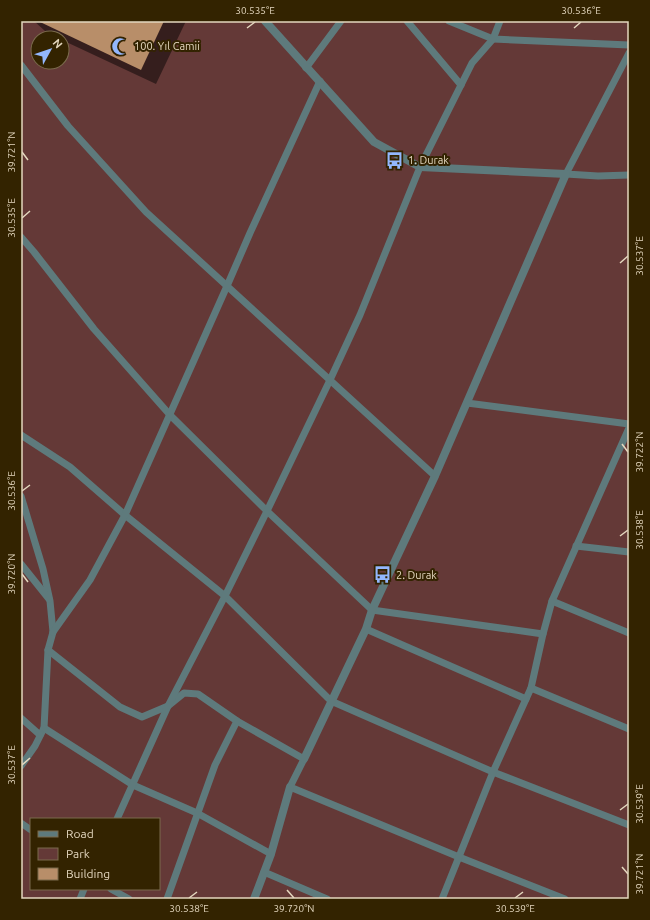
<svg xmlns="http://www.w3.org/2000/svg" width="650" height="920" viewBox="0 0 650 920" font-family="Ubuntu,sans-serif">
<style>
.green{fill:#643937;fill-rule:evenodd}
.shadow{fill:#0007}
.building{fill:#b88e69}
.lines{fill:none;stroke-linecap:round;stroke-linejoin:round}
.service{stroke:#5e7a7c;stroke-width:7}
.minor{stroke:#5e7a7c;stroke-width:8}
.ticks{fill:none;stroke:#e4d7be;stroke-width:1.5}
.labels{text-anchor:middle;stroke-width:4;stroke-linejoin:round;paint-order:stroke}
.poi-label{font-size:11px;fill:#e4d7be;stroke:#332300;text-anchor:start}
.neatline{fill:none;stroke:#e4d7be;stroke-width:1.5}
.ticks-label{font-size:10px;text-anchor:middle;fill:#e4d7be}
</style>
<rect width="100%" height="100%" fill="#3e2c06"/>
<path class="green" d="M21 21H629V899H21ZM38 38H62V62H38ZM31 819H159V889H31Z"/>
<polygon class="shadow" points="34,21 186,21 156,84 62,40 62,38 59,38 45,31"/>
<polygon class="building" points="38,21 164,21 141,70"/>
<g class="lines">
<g class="service">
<polyline points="407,21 461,85"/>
<polyline points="449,21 493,39 629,45"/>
<polyline points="629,53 566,174 598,176 629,175"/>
<polyline points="21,65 68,126 146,212 435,476"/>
<polyline points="306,68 341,21"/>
<polyline points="21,237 34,252 94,329 170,415 267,511 372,610 543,634"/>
<polyline points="467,403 629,424"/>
<polyline points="21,435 70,467 125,515 225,596 331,701 493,772 629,825"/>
<polyline points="21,496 43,569 50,601 53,632 48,650 44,728 35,746 21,766"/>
<polyline points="576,546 629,552"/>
<polyline points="21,564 49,599"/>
<polyline points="552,601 629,633"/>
<polyline points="366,629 526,699"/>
<polyline points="53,632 90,580 125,515 227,286 250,233 320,81"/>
<polyline points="48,650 120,707 142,717 168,706 184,693 198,694 237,721 304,759 290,787 459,857 565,899"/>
<polyline points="531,688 629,729"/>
<polyline points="21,718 40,735"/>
<polyline points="44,728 133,785 197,813 271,854"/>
<polyline points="117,819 168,706 225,596 267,511 330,380 360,315 420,167 472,63 493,39 500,21"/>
<polyline points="21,823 31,830"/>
<polyline points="264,872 327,899"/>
<polyline points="111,889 129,899"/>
<polyline points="80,899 84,889"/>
<polyline points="167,899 215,765 237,721"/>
<polyline points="442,899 493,772 531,688 543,634 552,601 629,428"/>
</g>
<g class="minor">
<polyline points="265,21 374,142 420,167 566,174 435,476 372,610 366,629 304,759"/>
<polyline points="254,899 271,854 290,787"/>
</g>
</g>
<path class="ticks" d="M247 28 255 22M574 28 581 22M22 152 28 160M22 218 30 211M620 263 628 256M622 444 628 452M22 491 30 485M620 536 628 530M22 574 28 582M22 765 30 758M620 810 628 804M622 867 628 874M287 890 294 898M189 898 197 892M515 898 523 892"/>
<defs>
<symbol id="mosque-bare" viewBox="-9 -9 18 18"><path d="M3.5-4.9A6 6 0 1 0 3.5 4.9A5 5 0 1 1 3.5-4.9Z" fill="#93b7fd" stroke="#332300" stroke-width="2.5" paint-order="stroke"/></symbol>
<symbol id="bus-bare" viewBox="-9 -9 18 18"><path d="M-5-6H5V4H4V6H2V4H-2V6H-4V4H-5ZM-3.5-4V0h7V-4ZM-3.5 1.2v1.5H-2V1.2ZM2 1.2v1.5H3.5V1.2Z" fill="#93b7fd" stroke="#332300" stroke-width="2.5" paint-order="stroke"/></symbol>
</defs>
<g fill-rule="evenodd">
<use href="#mosque-bare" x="108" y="34" width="25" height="25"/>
<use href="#bus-bare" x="382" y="148" width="25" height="25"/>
<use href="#bus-bare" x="370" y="562" width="25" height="25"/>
</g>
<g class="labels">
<g class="poi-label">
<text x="134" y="50">100. Yıl Camii</text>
<text x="408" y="164">1. Durak</text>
<text x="396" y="579">2. Durak</text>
</g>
</g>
<rect width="650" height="920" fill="none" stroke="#332300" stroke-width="44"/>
<rect x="30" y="818" width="130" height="72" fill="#332300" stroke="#7a6b4c"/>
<rect x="38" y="831" width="20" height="6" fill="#5e7a7c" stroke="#7a6b4c"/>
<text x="66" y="838" font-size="12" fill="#e4d7be">Road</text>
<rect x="38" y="848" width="20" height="12" fill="#643937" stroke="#7a6b4c"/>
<text x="66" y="858" font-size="12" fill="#e4d7be">Park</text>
<rect x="38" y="868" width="20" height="12" fill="#b88e69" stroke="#7a6b4c"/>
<text x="66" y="878" font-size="12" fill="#e4d7be">Building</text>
<g transform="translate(50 50) rotate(50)"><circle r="19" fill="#332300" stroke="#7a6b4c"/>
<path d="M0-3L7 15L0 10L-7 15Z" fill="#93b7fd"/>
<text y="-6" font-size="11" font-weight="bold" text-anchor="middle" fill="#e4d7be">N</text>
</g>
<rect x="22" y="22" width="606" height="876" class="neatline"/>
<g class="ticks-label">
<text x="255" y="14">30.535°E</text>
<text x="581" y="14">30.536°E</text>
<text transform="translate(11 152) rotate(-90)" y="4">39.721°N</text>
<text transform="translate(11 218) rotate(-90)" y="4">30.535°E</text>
<text transform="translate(639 256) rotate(-90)" y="4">30.537°E</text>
<text transform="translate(639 452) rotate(-90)" y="4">39.722°N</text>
<text transform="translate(11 491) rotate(-90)" y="4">30.536°E</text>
<text transform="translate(639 530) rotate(-90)" y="4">30.538°E</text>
<text transform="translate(11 574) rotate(-90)" y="4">39.720°N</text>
<text transform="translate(11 765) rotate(-90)" y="4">30.537°E</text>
<text transform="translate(639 804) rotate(-90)" y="4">30.539°E</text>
<text transform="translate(639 874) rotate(-90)" y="4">39.721°N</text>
<text x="189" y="912">30.538°E</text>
<text x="294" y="912">39.720°N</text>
<text x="515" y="912">30.539°E</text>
</g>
</svg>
